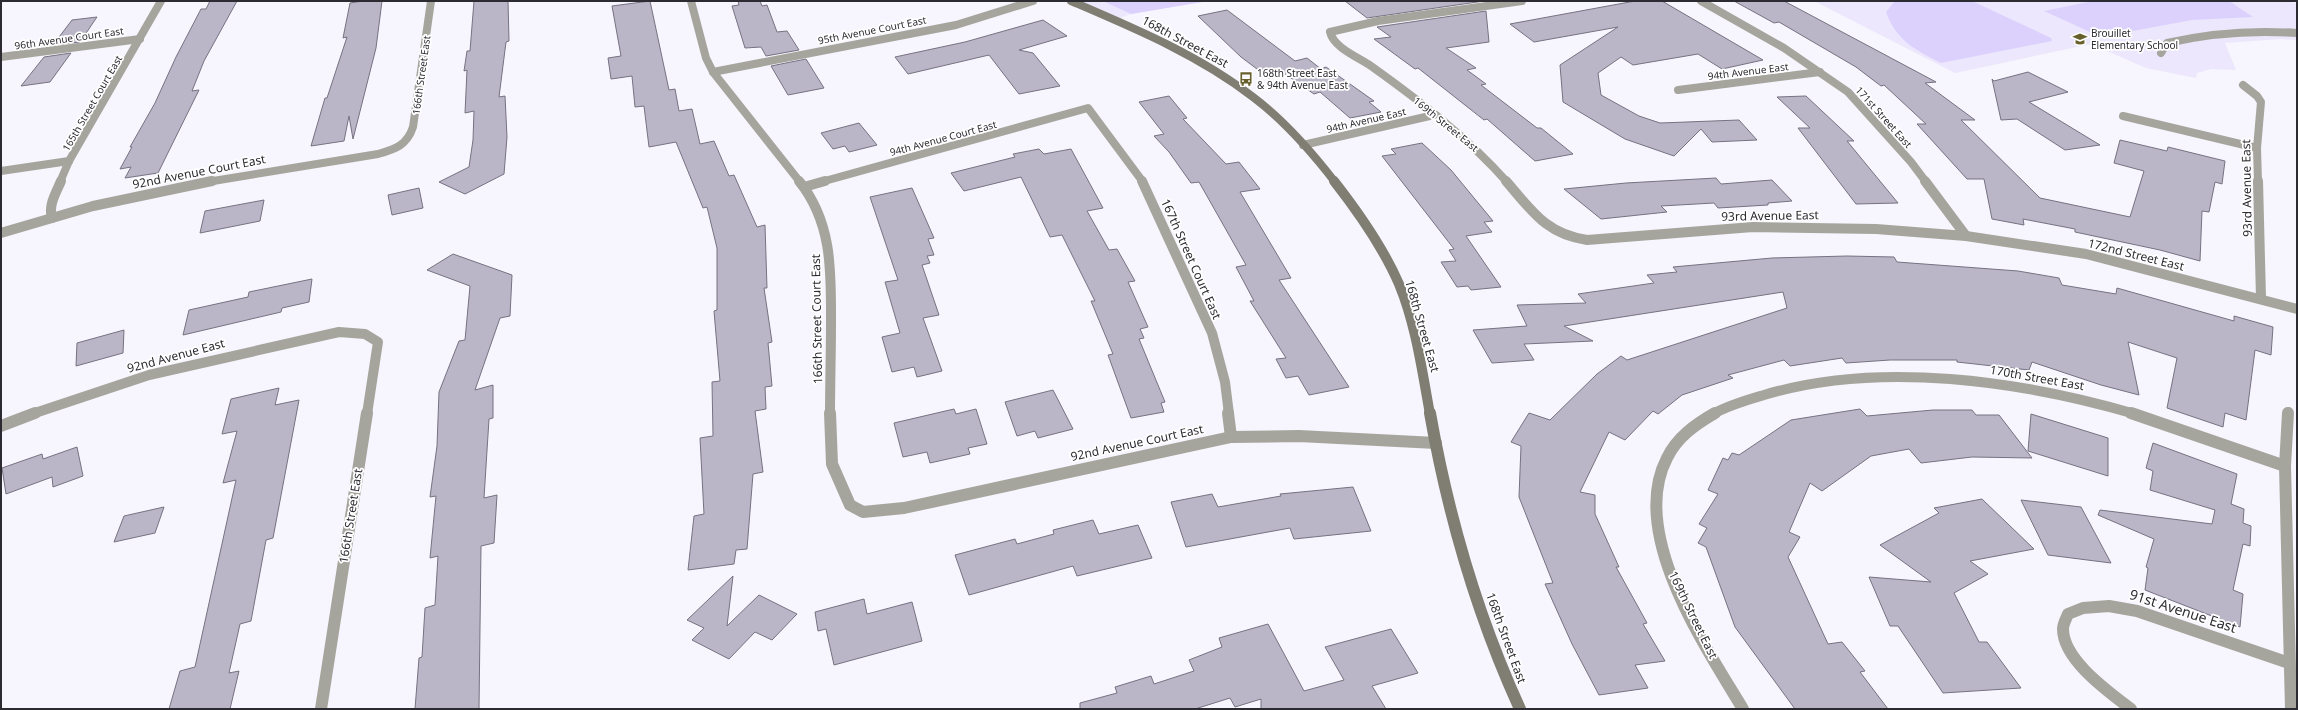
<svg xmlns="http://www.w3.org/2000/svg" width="2298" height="710" viewBox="0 0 2298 710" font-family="'Noto Sans',sans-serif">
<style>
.built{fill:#ece7fc}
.green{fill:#dcd1fd}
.building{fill:#bab6c7;stroke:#767282}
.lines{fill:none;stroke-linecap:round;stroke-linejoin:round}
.street-far2{stroke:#a6a59d;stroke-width:8}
.street-far1{stroke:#a6a59d;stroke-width:10}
.street{stroke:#a6a59d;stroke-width:12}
.secondary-far2{stroke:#807e73;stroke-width:8}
.secondary-far1{stroke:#807e73;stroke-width:10}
.secondary{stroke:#807e73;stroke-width:12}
.labels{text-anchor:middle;stroke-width:3.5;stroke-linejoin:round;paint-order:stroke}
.far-street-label{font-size:10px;fill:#2d2b32;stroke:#fff}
.far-poi-label{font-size:10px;fill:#2d2b32;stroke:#fff;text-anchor:start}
.street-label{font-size:12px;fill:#2d2b32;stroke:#fff}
.near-street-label{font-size:14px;fill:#2d2b32;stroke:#fff}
</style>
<rect width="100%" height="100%" fill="#f7f5fd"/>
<g class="built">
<polygon points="1071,1 1208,1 1131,14 1114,20"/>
<polygon points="1814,1 2289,1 2297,4 2297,40 2281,39 2225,43 2236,70 2211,69 2197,73 2196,78 2146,68 2091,44 1955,73"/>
</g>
<g class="green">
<polygon points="1103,1 1208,1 1131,14"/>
<path d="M1895 1H1972L2051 38 2052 41 1941 63C1915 50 1896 40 1886 12Z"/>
<polygon points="2093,1 2229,1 2253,17 2192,20 2101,37 2044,11"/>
</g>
<g class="building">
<polygon points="210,1 237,1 204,61 192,91 199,90 158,173 125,178 131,167 120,169 132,147 130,147 155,103 176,57 201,9 206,9"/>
<polygon points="363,1 382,1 376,48 353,139 349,116 344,141 311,146 325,98 327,98 347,37 343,38 350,3"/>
<polygon points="474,1 508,1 509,41 506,42 499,97 505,96 507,137 504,174 465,194 439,182 469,167 473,140 474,111 465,113 467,70 464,71 467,51 470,51"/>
<polygon points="650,1 669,90 675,89 679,111 692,109 700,144 714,141 729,176 734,175 757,227 765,225 767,288 764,288 772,342 768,343 772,386 765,387 766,409 755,411 763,472 753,474 747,549 736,550 734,564 688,570 694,516 704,514 700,438 713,436 712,382 720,381 714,311 717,310 717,248 707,207 703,208 676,142 649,147 644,106 635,107 632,76 611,79 608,58 621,56 612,6"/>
<polygon points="738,1 760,1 762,6 767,5 777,32 787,31 799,50 766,56 761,47 745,48 732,6 739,5"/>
<polygon points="1345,1 1484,1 1367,18"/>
<polygon points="1635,1 1662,1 1763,60 1722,69 1698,54 1633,65 1621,57 1598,73 1601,95 1639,116 1660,123 1739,120 1757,140 1712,142 1701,129 1674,156 1625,139 1563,102 1560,65 1618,27 1534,42 1510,24"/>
<polygon points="1734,1 1784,1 1936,82 1925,83 1975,120 1961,120 2040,198 2130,217 2144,171 2114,163 2120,140 2167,151 2168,147 2225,161 2222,184 2215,182 2209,212 2202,211 2200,261 2160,250 2075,232 2075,229 2023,219 2024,225 1992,219 1984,179 1967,179 1917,124 1926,124 1884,85 1881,86 1856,67 1779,22 1774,23"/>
<polygon points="1227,10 1295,61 1307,58 1321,69 1326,67 1374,101 1369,102 1381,112 1350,118 1320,92 1314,94 1285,74 1269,78 1241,57 1198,16"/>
<polygon points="1486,11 1489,42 1446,48 1476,68 1467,70 1486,84 1481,85 1537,128 1541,128 1573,154 1535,161 1487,119 1484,120 1418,68 1415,69 1374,39 1391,37 1377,27"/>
<polygon points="97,17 80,42 53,45 72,20"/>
<polygon points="1043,20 1067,36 1019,50 1033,53 1060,86 1019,94 989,55 908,74 895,57 965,42"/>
<polygon points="71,53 50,82 21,86 44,57"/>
<polygon points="806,59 824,88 788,95 771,66"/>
<polygon points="2028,72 2068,92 2029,102 2100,145 2065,150 2017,119 2001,120 1992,79 1994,81"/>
<polygon points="1169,96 1187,118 1183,119 1226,164 1239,162 1260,189 1240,192 1291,278 1279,280 1349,387 1309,395 1298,376 1286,378 1276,359 1286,358 1250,301 1254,301 1236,267 1246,265 1199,182 1191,183 1169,152 1154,136 1164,134 1139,102"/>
<polygon points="1806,96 1854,141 1847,141 1898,203 1856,204 1798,128 1810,128 1777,97"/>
<polygon points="859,123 877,145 849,152 845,146 833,149 821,133"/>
<polygon points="1422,143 1451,170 1493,221 1484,222 1492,232 1466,236 1501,287 1471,290 1468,286 1457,287 1441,262 1456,261 1449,250 1454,249 1382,156 1396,154 1391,149"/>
<polygon points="1039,149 1044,154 1071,149 1103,208 1087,211 1109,250 1117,249 1135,281 1128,282 1148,327 1140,329 1144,338 1139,339 1165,402 1161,403 1164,412 1131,418 1108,355 1113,354 1091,301 1095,301 1062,235 1050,237 1021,177 964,191 951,173 1015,157 1013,154"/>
<polygon points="1716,178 1721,184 1772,180 1792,201 1768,203 1768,205 1718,208 1714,203 1661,206 1667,212 1601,219 1564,189 1626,183"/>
<polygon points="419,188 423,208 392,215 388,195"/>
<polygon points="912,188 934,238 928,239 934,255 927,256 930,263 922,265 939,315 923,318 942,371 917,377 914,367 892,372 882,337 900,333 885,282 898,280 870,197"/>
<polygon points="264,200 260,221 200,233 205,211"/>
<polygon points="453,254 512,275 510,316 500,318 475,390 493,385 493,418 489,419 484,498 497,495 494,543 481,546 479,709 415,709 419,658 422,657 425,608 435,605 438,556 430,558 436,496 430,497 437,446 439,392 459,341 465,340 470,286 427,270"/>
<polygon points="1847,256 1894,257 1897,262 2018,271 2059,278 2062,285 2116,294 2117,288 2234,321 2234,316 2273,327 2271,355 2255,350 2246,420 2225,413 2223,427 2167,408 2177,358 2128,342 2139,395 2101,385 2032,362 2029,370 1957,362 1957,360 1890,360 1846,363 1842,358 1790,366 1784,360 1728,375 1733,378 1682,395 1658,414 1653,411 1625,440 1609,432 1580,492 1595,495 1595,514 1619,567 1616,567 1647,623 1643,624 1665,661 1635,665 1648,688 1599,695 1572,644 1545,584 1553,583 1519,497 1521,446 1511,442 1529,413 1550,420 1597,374 1621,356 1627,360 1787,308 1783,292 1564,326 1593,341 1524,344 1534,360 1492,363 1473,330 1527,326 1517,305 1586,303 1578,294 1654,283 1647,275 1677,272 1673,267 1772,258"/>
<polygon points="312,279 309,302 282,308 281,312 183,335 189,310 248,297 249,292"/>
<polygon points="124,330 123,353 76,366 77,343"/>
<polygon points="279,388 275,405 299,400 273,538 266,540 251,621 240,624 229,673 239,671 230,709 169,709 180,671 195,667 236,480 223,483 237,431 222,434 231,399"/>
<polygon points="1053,390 1073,429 1038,438 1035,431 1017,436 1005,402"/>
<polygon points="954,409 956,414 976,409 987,444 968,448 970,454 930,463 927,452 903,457 894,423"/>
<polygon points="1860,409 1867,416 1933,410 1972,410 1976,415 1999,415 2032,458 1972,457 1921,463 1909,449 1871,456 1822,491 1810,483 1789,532 1800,537 1788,557 1828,644 1842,642 1865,671 1860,672 1888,709 1795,709 1735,627 1706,547 1698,543 1707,528 1699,524 1718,494 1708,490 1723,458 1728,460 1732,453 1739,455 1791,420"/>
<polygon points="2031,414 2108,438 2108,476 2028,451"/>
<polygon points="2153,443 2237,474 2231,504 2244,509 2243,523 2251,526 2250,546 2243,544 2233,590 2243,594 2240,627 2145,590 2148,568 2146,567 2154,539 2098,515 2100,510 2212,524 2215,510 2150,490 2153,471 2146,468"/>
<polygon points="77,447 83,476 53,487 52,477 6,494 2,468 42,454 43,459"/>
<polygon points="1353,487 1371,531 1294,539 1290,528 1186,547 1171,502 1212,494 1218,507 1281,496 1280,494"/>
<polygon points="1982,499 2034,549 1970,561 1988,574 1954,593 1979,642 1987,642 2021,688 1943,693 1898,626 1890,626 1869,577 1931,582 1880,545 1939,513 1934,508"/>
<polygon points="2021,500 2081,507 2111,563 2048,555"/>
<polygon points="164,507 155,533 114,542 124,516"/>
<polygon points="1093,520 1099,534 1138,525 1152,558 1077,576 1073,566 969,595 955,555 1015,539 1017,544 1054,534 1053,530"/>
<polygon points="733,576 727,626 759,595 797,614 772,640 755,632 729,659 692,640 704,628 687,620"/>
<polygon points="864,599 867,614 912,602 922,641 834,665 826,629 818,631 815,612"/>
<polygon points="1268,624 1304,691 1344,680 1325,647 1391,629 1418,673 1372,686 1386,709 1261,709 1261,699 1235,707 1230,698 1195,709 1080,709 1080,703 1117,693 1115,687 1151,676 1154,684 1194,671 1189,660 1222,647 1219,638"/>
</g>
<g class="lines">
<g class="street-far2">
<polyline points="691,1 706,58 713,72 800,182"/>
<polyline points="1701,1 1784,48 1848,92 1911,162 1926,182"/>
<path d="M2161 53 2167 43C2210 33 2253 30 2297 33"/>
<polyline points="1,57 140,39"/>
<polyline points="713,72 956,25 1033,1"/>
<polyline points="2243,85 2257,96 2261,102 2257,148 2258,182"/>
<polyline points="1678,90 1820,72"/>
<polyline points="2123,116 2257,148"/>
<polyline points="1303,145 1434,115"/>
<polyline points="1,171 69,161"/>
<polyline points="60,182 69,161 161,1"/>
<path d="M207 182 378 154C396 149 407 145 413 127L431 1"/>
<polyline points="821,182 1088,108 1143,182"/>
<path d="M1507 182C1468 138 1420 101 1371 66 1358 57 1334 48 1330 32L1378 21 1522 1"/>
</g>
<g class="street-far1">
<path d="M799 181C833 223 831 273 831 323 831 353 830 384 830 414"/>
<polyline points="1142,181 1212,333 1225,382 1229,414"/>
<path d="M1506 181C1532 211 1546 234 1587 240L1753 227 1876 229 1966 236 2086 254 2297 309"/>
<polyline points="1925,181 1966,236"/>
<polyline points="2258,181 2261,298"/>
<polyline points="804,187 825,181"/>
<path d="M52 218C48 205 56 193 61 181"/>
<polyline points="1,233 93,206 212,181"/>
<polyline points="32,414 149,375 339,332 365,334 378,342 367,414"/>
<path d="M1713 414C1729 405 1747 400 1764 395 1879 360 2022 381 2135 414"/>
<polyline points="2288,414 2288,412"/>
</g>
<g class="street">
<polyline points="830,413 832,464 850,505 863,512 904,508 1231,437 1299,436 1436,443"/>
<polyline points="1228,413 1231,437"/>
<path d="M1715 413C1696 424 1677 437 1667 458 1628 533 1705 646 1743 709"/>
<polyline points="2131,413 2285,466"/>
<polyline points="2288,413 2285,466 2291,709"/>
<polyline points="1,426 35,413"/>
<polyline points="321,709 367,413"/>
<path d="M2131 709C2109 692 2063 660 2063 629 2063 624 2066 619 2068 614L2083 608 2109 606 2137 611 2289 663"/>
</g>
<path class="secondary-far2" d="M1071 1C1134 28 1199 55 1253 97 1285 121 1311 151 1335 182"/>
<path class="secondary-far1" d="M1334 181C1359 213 1383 247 1399 284 1416 325 1422 371 1430 414"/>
<path class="secondary" d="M1430 413C1448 515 1477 615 1520 709"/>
</g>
<defs>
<symbol id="school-bare" viewBox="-9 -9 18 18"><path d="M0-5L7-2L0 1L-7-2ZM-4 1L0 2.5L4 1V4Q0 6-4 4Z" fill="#67602c" stroke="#fff" stroke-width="2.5" paint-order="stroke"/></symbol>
<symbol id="bus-bare" viewBox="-9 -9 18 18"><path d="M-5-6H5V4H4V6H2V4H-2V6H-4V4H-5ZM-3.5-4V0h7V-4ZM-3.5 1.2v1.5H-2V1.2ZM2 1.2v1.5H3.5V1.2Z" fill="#67602c" stroke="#fff" stroke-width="2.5" paint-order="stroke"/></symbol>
</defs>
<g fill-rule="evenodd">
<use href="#school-bare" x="2070" y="29" width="20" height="20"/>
<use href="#bus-bare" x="1236" y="69" width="20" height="20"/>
</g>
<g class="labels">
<g class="far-street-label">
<text transform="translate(872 30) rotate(-11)" y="4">95th Avenue Court East</text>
<text transform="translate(69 38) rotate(-8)" y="4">96th Avenue Court East</text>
<text transform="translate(1748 71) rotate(-7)" y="4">94th Avenue East</text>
<text transform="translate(421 75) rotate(-82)" y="4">166th Street East</text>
<text transform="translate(92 103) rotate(-60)" y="4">165th Street Court East</text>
<text transform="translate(1884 117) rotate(48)" y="4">171st Street East</text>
<text transform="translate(1366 120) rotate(-13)" y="4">94th Avenue East</text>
<text transform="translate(1446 124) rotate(39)" y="4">169th Street East</text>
<text transform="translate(943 138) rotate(-15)" y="4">94th Avenue Court East</text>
</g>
<g class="far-poi-label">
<text x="2091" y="37">Brouillet<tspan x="2091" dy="12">Elementary School</tspan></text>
<text x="1257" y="77">168th Street East<tspan x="1257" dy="12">&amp; 94th Avenue East</tspan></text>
</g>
<g class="street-label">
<text transform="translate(1185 42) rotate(28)" y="4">168th Street East</text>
<text transform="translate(199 172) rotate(-11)" y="4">92nd Avenue Court East</text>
<text transform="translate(2247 188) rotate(-91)" y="4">93rd Avenue East</text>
<text transform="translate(1770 216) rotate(-1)" y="4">93rd Avenue East</text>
<text transform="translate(2136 255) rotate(14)" y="4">172nd Street East</text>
<text transform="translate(1191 259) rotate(66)" y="4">167th Street Court East</text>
<text transform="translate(817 319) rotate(-91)" y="4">166th Street Court East</text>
<text transform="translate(1422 326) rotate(74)" y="4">168th Street East</text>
<text transform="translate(176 356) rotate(-15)" y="4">92nd Avenue East</text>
<text transform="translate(2037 378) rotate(10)" y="4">170th Street East</text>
<text transform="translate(1137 443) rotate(-12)" y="4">92nd Avenue Court East</text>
<text transform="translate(351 516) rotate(-81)" y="4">166th Street East</text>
<text transform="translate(1693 615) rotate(64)" y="4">169th Street East</text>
<text transform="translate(1506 638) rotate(70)" y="4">168th Street East</text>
</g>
<g class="near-street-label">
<text transform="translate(2183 611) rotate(18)" y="5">91st Avenue East</text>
</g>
</g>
<rect width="2298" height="710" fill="none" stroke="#2d2b32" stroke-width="4"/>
</svg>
